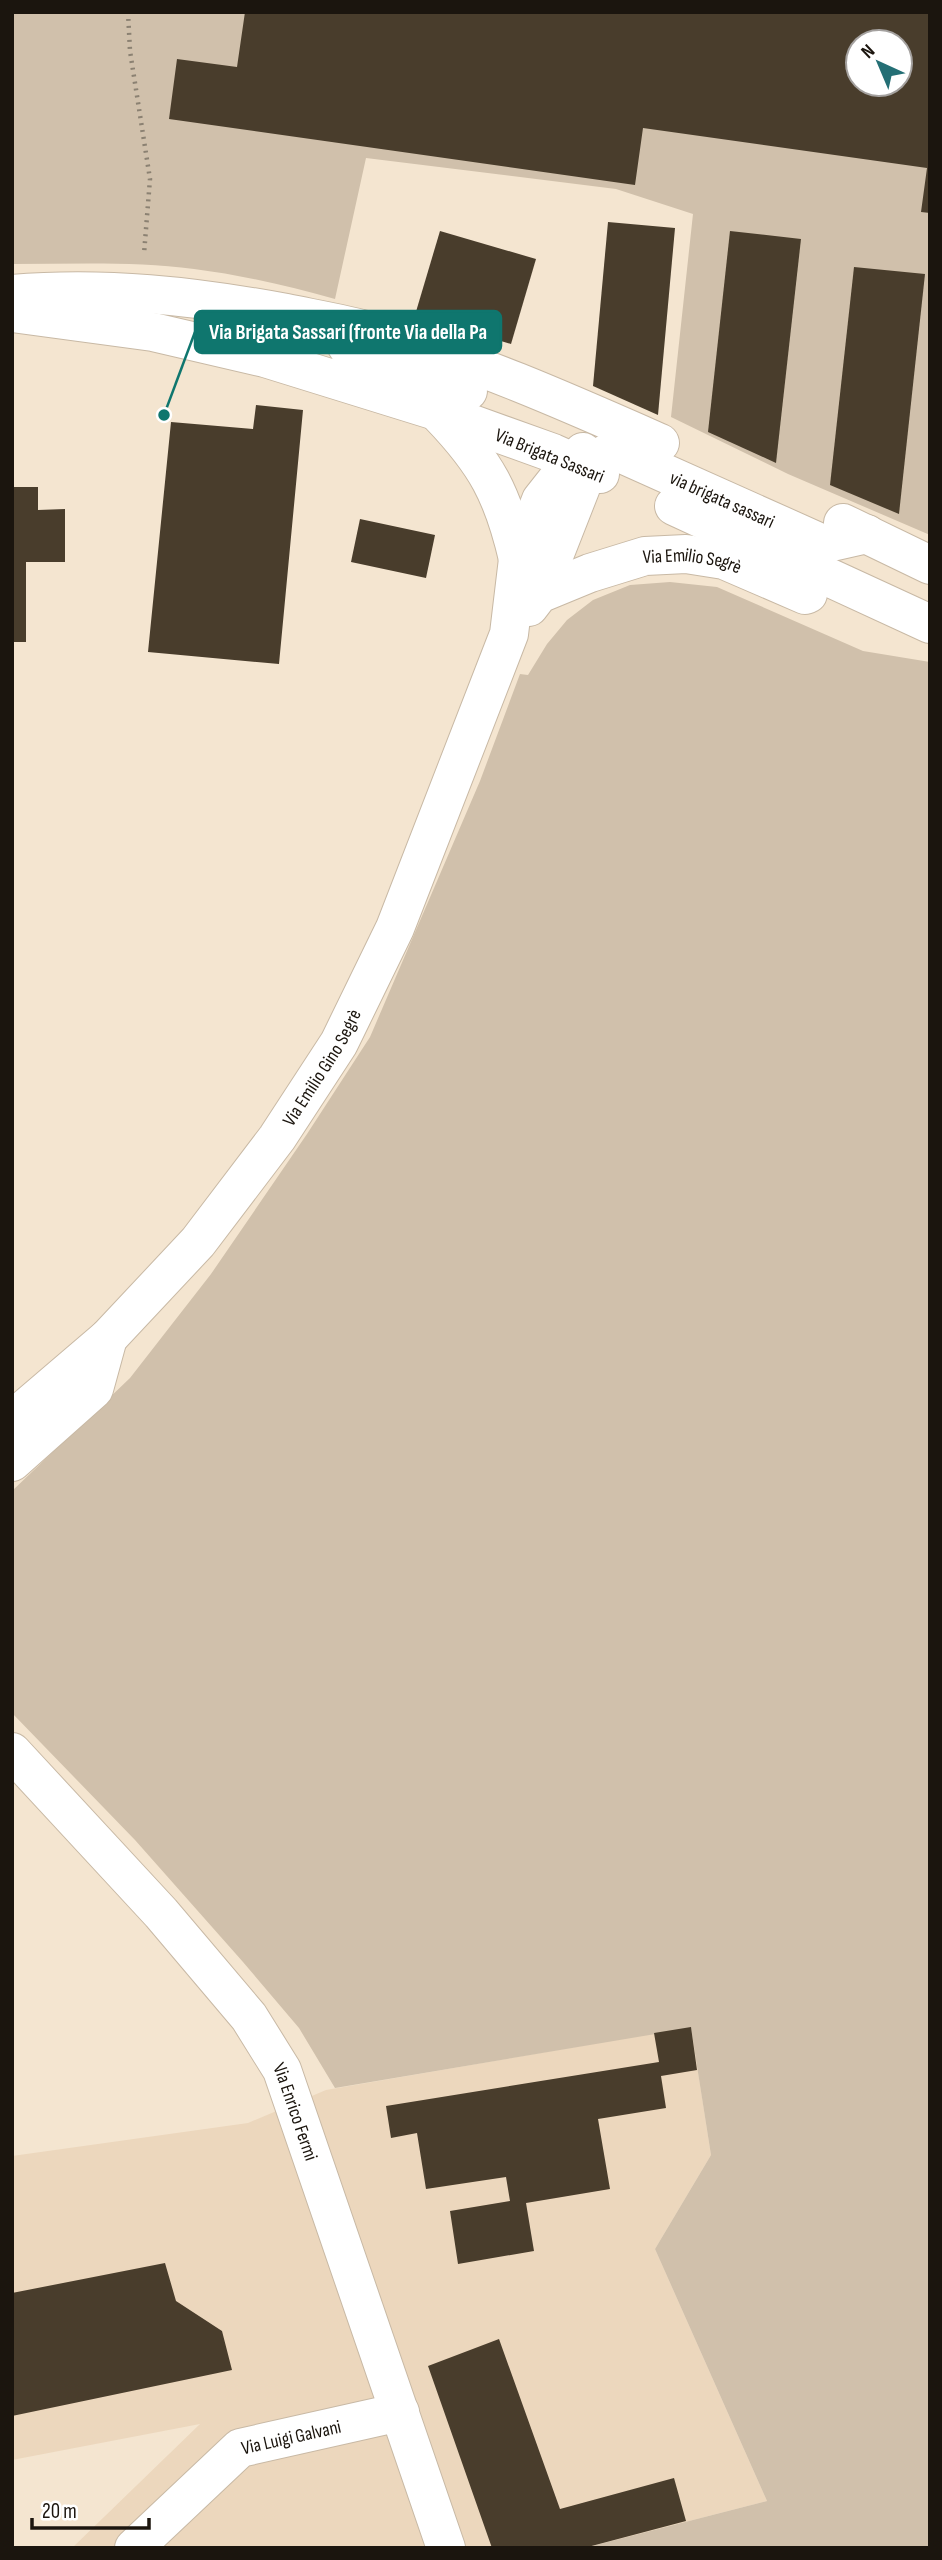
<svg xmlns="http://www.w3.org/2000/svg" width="942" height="2560" viewBox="0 0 942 2560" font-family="'Sofia Sans Condensed',sans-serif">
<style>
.built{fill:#ecd7bd}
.green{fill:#d0c0ab;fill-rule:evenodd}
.building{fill:#493d2c;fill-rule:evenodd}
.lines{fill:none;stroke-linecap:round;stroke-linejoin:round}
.minor-casing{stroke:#c8b9a5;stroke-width:40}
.tertiary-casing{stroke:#c8b9a5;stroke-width:40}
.path{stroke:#8b8172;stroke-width:4.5;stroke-dasharray:2 5;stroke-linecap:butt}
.minor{stroke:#fff;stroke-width:38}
.tertiary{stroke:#fff;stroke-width:38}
.labels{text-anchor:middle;stroke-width:7;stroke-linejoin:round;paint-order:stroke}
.street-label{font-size:19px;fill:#1b150e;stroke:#fff}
.leader{fill:none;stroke:#0f766e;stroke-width:2.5}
.callout-dot{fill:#0f766e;stroke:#fff;stroke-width:2.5}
.callout{fill:#0f766e;stroke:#0f766e;stroke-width:2.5}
.callout-label{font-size:21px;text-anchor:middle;font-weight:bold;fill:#fff}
</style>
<rect width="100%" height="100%" fill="#f4e5d0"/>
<polygon class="built" points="691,2027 711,2155 655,2249 767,2501 584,2548 72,2548 200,2424 12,2460 12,2156 248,2123 326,2090"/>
<g class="green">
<path d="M12 12H930V535L788 474 671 417 693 214 616 189 366 158 335 299C289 286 241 275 194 269 134 261 73 264 12 264ZM858 42H900V84H858Z"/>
<polygon points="670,582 717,587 863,651 930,662 930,2548 584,2548 767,2501 655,2249 711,2155 691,2028 335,2088 299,2028 243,1962 135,1840 12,1713 12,1491 130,1378 211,1274 307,1134 370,1037 480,781 520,674 528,675 547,644 567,620 593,600 630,585"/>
</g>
<g class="building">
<path d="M245 12H930V213L921 212 927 168 643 128 635 185 169 119 177 59 237 67ZM858 42H900V84H858Z"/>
<polygon points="608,222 675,228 658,415 593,386"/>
<polygon points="440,231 536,259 511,344 415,315"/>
<polygon points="730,231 801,239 776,463 708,432"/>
<polygon points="854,267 925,274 899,514 830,485"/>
<polygon points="256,405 303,410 279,664 148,652 171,422 253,429"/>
<polygon points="12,487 38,487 38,510 65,509 65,562 26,562 26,642 12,642"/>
<polygon points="360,519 435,535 426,578 351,562"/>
<polygon points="691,2027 697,2070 661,2076 666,2108 598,2119 610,2189 526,2203 534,2251 458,2264 450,2211 510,2201 506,2177 426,2189 417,2133 391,2138 386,2106 659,2062 654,2033"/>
<polygon points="165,2263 176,2301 222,2331 232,2370 12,2416 12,2293"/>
<polygon points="499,2339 560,2509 674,2478 686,2521 584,2548 492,2548 428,2366"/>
</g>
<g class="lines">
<defs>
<g id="minor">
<polyline points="12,1462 94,1389 108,1338"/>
<path id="s1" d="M12 1752 161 1913 249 2017 282 2070 446 2548"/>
<path id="s2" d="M134 2548 240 2448 400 2412"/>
</g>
<g id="tertiary">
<path d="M12 294C104 286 195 296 286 313 315 319 345 324 374 332 472 360 567 402 660 443"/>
<polyline points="12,313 153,332 265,358 436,411 553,453 600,474"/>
<polyline points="332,323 352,354 468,391"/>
<path d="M440 415C486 463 503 494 518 559"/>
<polyline points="674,506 930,624"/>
<polyline points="843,523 930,565"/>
<polyline points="539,594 581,487 583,452"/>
<path id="s3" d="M529 607 539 594 590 573 645 556 686 554 724 560 805 595 808 594"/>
<path id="s4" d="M12 1420 108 1338 198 1242 277 1138 339 1043 395 928 509 634 518 559 541 500 556 481 613 450 823 544 867 534"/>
</g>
</defs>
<use href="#minor" class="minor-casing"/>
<use href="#tertiary" class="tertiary-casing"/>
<polyline class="path" points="128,12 130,51 150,179 144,254"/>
<use href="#minor" class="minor"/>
<use href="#tertiary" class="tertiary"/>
</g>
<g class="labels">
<g class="street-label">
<text transform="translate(550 455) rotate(22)" y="7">Via Brigata Sassari</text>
<text dy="7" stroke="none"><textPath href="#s4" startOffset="1293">via brigata sassari</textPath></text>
<text dy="7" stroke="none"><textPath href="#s3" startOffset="177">Via Emilio Segrè</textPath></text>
<text dy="7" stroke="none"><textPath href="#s4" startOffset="472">Via Emilio Gino Segrè</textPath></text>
<text dy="7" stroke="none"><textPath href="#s1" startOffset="462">Via Enrico Fermi</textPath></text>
<text dy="7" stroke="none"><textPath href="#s2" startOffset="198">Via Luigi Galvani</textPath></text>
</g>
</g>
<path class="leader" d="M164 415L195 332"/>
<circle class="callout-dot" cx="164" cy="415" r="7"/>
<rect class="callout" x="195" y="311" width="306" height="42" rx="7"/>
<g class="callout-label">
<text x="348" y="339">Via Brigata Sassari (fronte Via della Pa</text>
</g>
<rect width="942" height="2560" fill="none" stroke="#1b150e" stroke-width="28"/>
<g transform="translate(879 63) rotate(316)"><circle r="33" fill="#ffffff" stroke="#a4a19f" stroke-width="2"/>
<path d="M0-5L12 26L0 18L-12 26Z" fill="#246f75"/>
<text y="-10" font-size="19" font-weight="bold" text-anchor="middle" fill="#1b150e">N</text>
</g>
<path d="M32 2518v10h117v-10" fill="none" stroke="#1b150e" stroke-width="3.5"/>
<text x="42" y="2518" font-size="21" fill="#1b150e" stroke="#ffffff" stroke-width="5" paint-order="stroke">20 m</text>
</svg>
